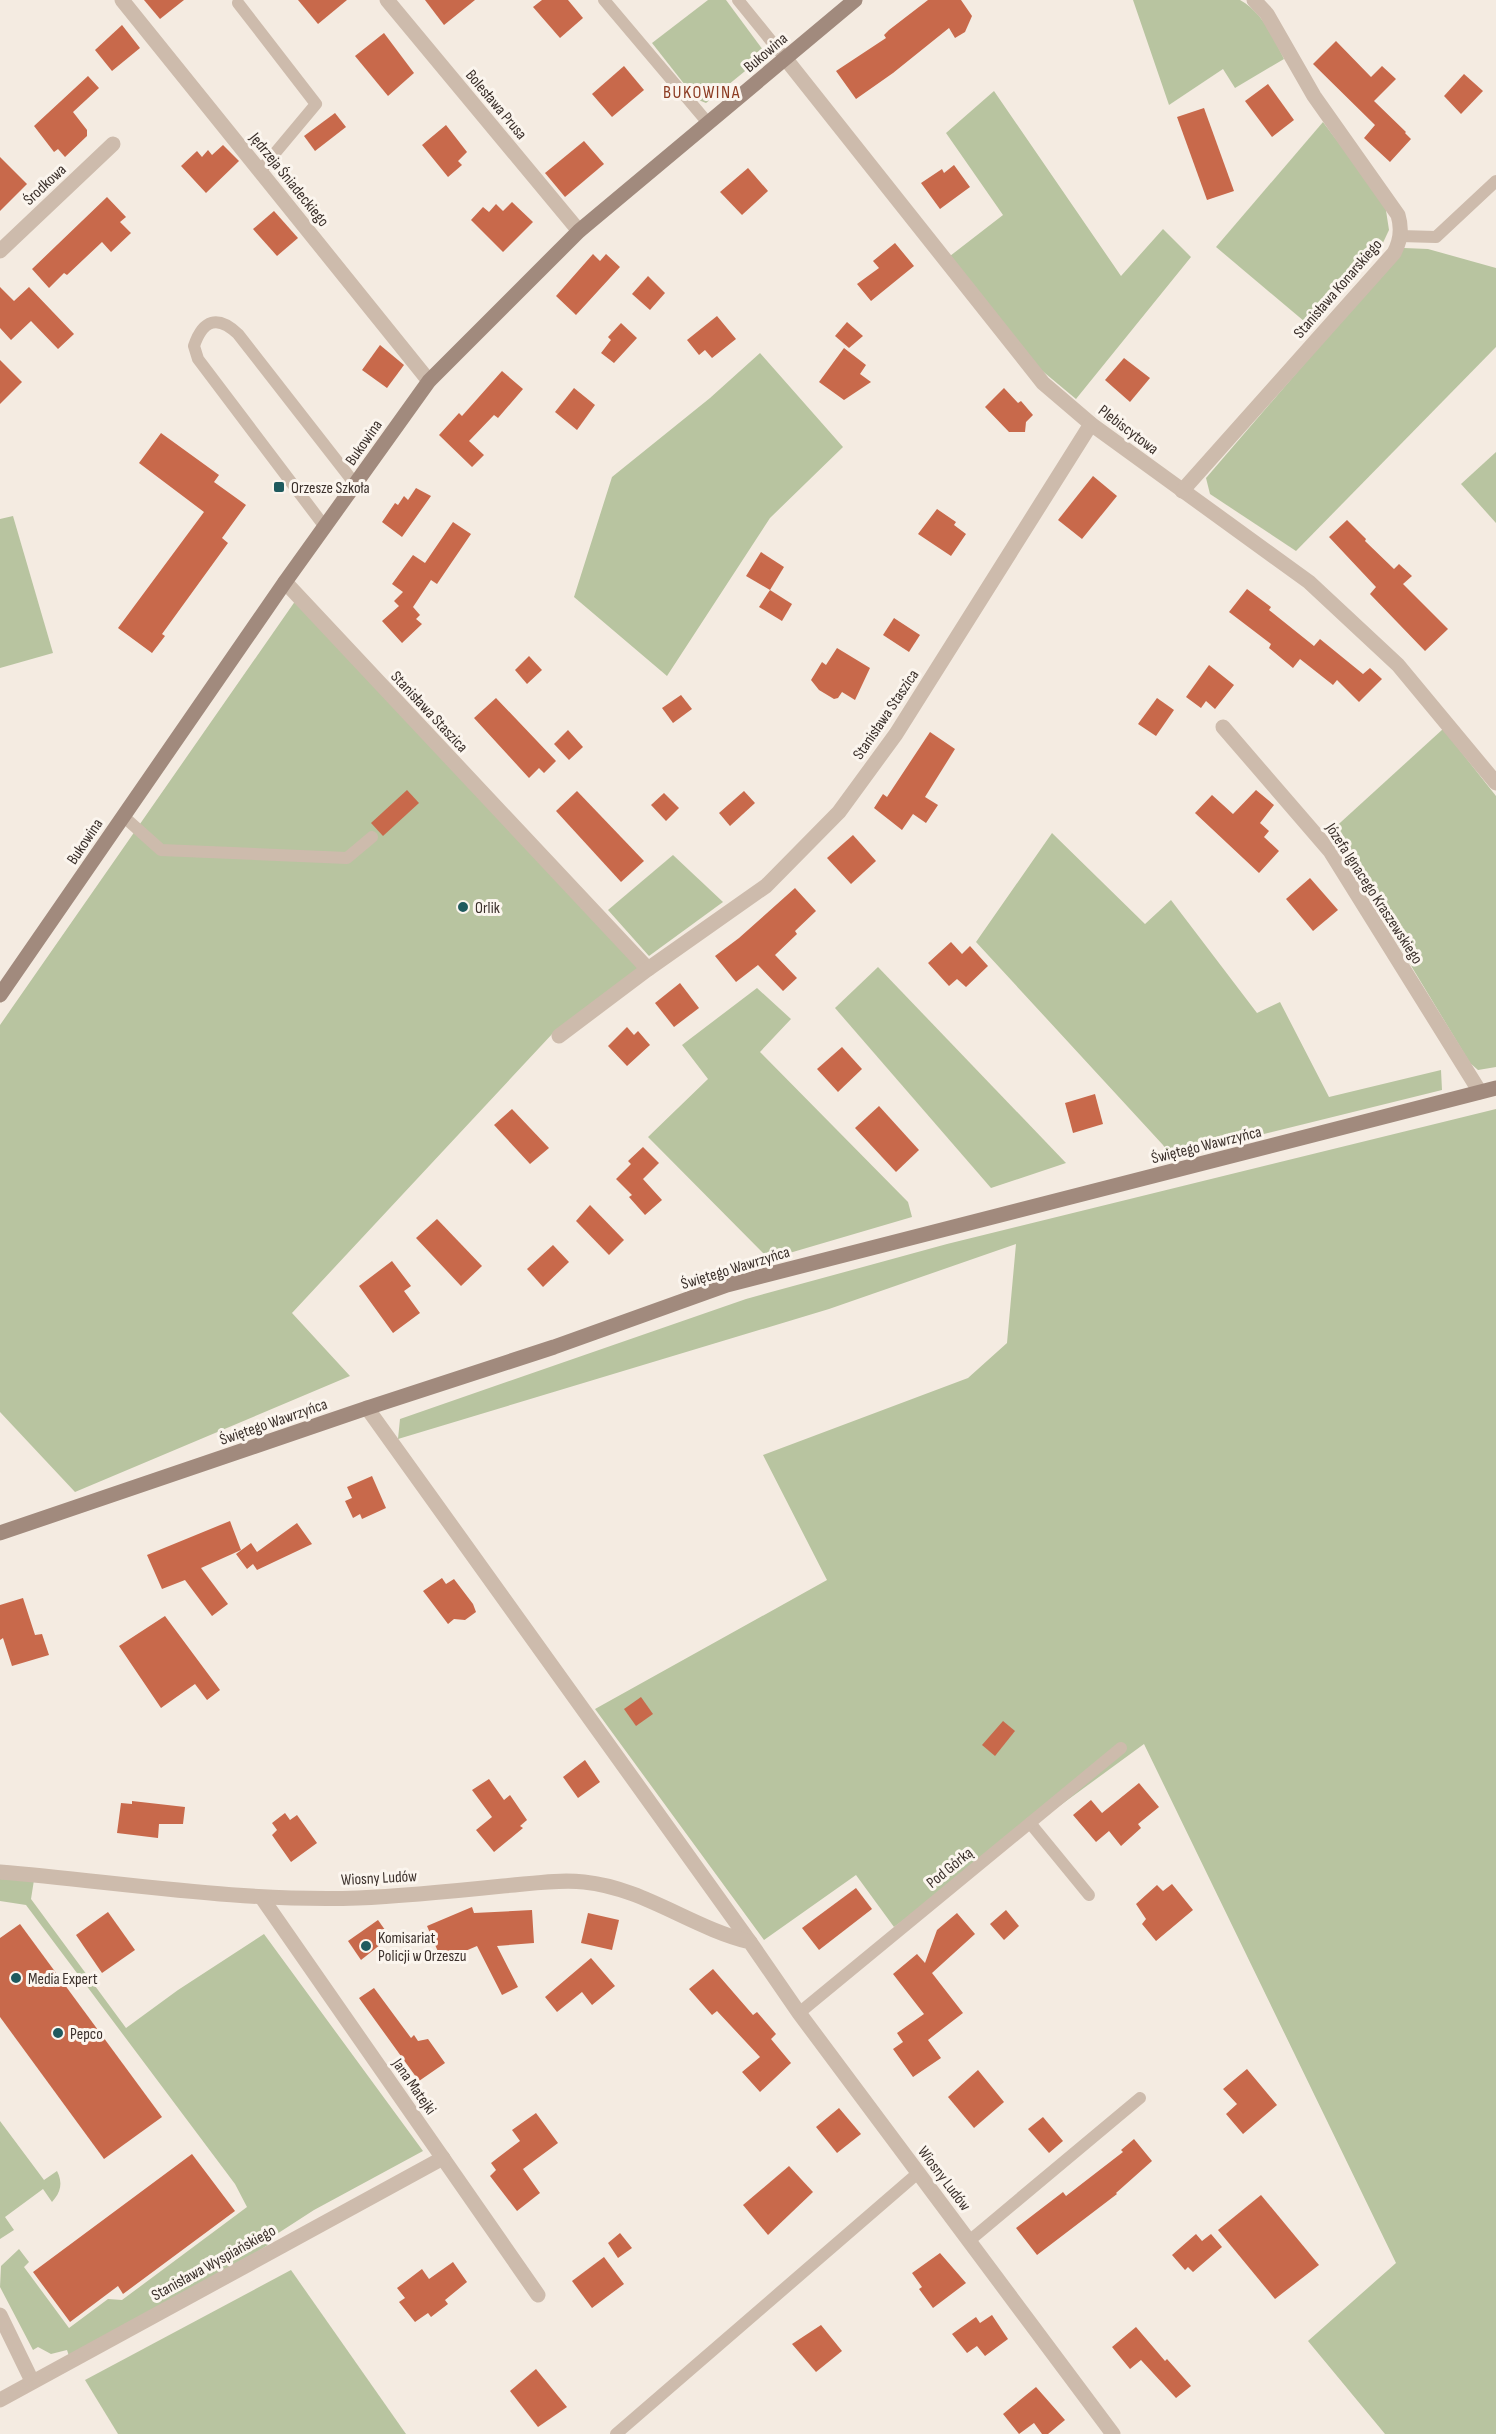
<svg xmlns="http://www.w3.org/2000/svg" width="1496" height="2434" viewBox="0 0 1496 2434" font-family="'Sofia Sans Condensed',sans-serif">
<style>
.green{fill:#b8c4a0}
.building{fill:#c8694b}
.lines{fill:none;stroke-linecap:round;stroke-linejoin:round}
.lane{stroke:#cdbbac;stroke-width:12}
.street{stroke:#cdbbac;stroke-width:15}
.secondary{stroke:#a18a7d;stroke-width:15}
.poi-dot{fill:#1f5a5e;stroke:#fbf5ee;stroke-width:2}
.labels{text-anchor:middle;stroke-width:6;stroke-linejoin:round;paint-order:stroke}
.street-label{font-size:16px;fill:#3b302b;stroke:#fbf5ee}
.poi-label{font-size:16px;fill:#3b302b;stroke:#fbf5ee;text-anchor:start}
.neighbourhood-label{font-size:18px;letter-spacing:1.5px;fill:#8c3b22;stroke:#fbf5ee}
</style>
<rect width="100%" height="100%" fill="#f4ebe1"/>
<g class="green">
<polygon points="708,0 726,0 763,50 761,58 706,103 696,99 652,43"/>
<path d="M1133 0H1240C1263 13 1273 37 1284 59L1235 88 1223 69 1169 105Z"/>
<polygon points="994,91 1121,276 1163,229 1191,257 1076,399 1040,369 950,256 1003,215 946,133"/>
<polygon points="1323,122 1385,204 1389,230 1381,247 1311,327 1216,247"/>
<polygon points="1404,248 1428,249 1496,268 1496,347 1296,551 1210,494 1206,478"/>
<polygon points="760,353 843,447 770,518 667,676 574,597 612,477 710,398"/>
<polygon points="1496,452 1496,523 1461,484"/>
<polygon points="13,516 53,653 0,668 0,519"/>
<polygon points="298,597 648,969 554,1032 292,1313 350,1376 75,1492 0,1412 0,1025"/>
<polygon points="1443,729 1496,796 1496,1067 1478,1070 1470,1063 1330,832"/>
<polygon points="1052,833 1145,924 1171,900 1257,1013 1280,1002 1329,1097 1441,1070 1442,1090 1171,1157 1163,1145 976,942"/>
<polygon points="673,855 723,902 649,956 608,910"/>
<polygon points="878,967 1066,1163 991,1188 835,1008"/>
<polygon points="757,988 791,1019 760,1052 908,1202 912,1217 769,1259 648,1137 708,1079 682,1045"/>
<polygon points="1496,1109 1496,2434 1385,2434 1308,2341 1396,2263 1144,1744 894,1927 856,1875 764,1940 595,1709 827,1580 763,1455 968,1378 1007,1343 1016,1244 829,1309 398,1439 400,1419 746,1299 947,1244"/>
<polygon points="0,1879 34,1880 31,1899 126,2028 178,1990 264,1934 423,2151 314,2210 266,2241 268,2245 231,2268 69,2356 67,2350 51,2354 38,2347 33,2350 0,2287 1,2266 19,2249 29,2262 24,2267 69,2328 108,2299 122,2300 247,2207 235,2184 26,1905 0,1901"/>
<path d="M0 2121 44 2180 57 2171C63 2183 61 2192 52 2202L43 2189 5 2217 14 2230 0 2239Z"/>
<polygon points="291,2270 406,2434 118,2434 85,2380"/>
</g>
<g class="building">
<polygon points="144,0 184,0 160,19"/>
<polygon points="298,0 347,0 318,24"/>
<polygon points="425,0 475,0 444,25"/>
<polygon points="542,0 568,0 583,18 560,38 533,7"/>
<polygon points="928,0 961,0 972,16 965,32 955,38 949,28 893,73 856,99 836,71 886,38 884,35 889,30"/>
<polygon points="122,25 140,48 112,71 95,50"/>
<polygon points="384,33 414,73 388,96 355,56"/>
<polygon points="1336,41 1371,77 1382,66 1396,79 1374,101 1406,132 1405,133 1411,139 1390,162 1364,138 1375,125 1313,64"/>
<polygon points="624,66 644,90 612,117 592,94"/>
<polygon points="1464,74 1483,91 1461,114 1444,96"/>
<polygon points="88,76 99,88 73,112 87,130 87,136 65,157 58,149 54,152 34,126"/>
<polygon points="1268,84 1294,120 1272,137 1245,101"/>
<polygon points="1204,108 1234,191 1207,200 1177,117"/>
<polygon points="335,113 346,127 315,151 304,136"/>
<polygon points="446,125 467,152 458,161 462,165 448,177 422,145"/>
<polygon points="584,141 604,164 565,197 545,173"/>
<polygon points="223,145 239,161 206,193 181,166 197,151 202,157 208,150 212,155"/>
<polygon points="0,157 27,184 0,211"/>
<polygon points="954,165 970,187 940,209 921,183 942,169 944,173"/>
<polygon points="748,168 768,191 742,215 720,192"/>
<polygon points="107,197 126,217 120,222 131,233 111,252 102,242 67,275 64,273 49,288 32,269"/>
<polygon points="512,202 533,222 503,252 471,220 483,207 489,212 496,204 503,211"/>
<polygon points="274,211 298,238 277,256 253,229"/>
<polygon points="895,243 914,266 871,301 857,284 879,268 873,261"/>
<polygon points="593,254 600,261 606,254 620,267 576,315 556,296"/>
<polygon points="648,276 665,293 650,310 632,294"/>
<polygon points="0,287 14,301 29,287 74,334 58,349 31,321 11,340 0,328"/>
<polygon points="717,316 736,339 712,358 705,350 699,355 687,340"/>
<polygon points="847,322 863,336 849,348 835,336"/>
<polygon points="621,323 637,338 614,363 601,353 611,340 608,337"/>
<polygon points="380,345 404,365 387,388 362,370"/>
<polygon points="844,348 866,365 860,374 871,382 844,400 819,382"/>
<polygon points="1124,358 1150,378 1130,402 1105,380"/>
<polygon points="0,360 22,382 0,404"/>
<polygon points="502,371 523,389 498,418 494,415 469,441 484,455 472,467 439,435 459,413 462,416"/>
<polygon points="574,388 595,405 577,430 555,412"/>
<polygon points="1004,388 1018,403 1021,401 1033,415 1026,422 1025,432 1009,432 985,407"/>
<polygon points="161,433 219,475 214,482 246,505 222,538 228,543 162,634 165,636 152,653 118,628 204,512 139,463"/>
<polygon points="1093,476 1117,496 1082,539 1058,520"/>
<polygon points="416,488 431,496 402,537 382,522 395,503 398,505 404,496 408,500"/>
<polygon points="937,509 956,522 954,525 966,534 951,556 918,534"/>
<polygon points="1347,520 1366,539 1365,541 1394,569 1399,564 1412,576 1403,584 1448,629 1425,651 1370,594 1376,587 1329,537"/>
<polygon points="453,522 471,534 437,584 431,580 413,607 420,615 416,619 422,624 402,643 382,621 399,606 394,601 403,592 392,584 413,555 425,563"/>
<polygon points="761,552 784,567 770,590 746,576"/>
<polygon points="1247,589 1271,607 1269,610 1314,646 1320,639 1363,674 1370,668 1382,679 1359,702 1337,680 1333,685 1300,659 1293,668 1269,648 1271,644 1229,612"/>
<polygon points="770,590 792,604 782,621 759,607"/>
<polygon points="894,618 920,635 909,652 883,635"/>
<polygon points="837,648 870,668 855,700 842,692 838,698 834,699 819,690 811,680 822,662 826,665"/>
<polygon points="529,656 542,670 527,684 515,670"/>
<polygon points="1209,665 1234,685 1215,709 1206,701 1201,708 1186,697"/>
<polygon points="681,695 692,709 673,723 662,708"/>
<polygon points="496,698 556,761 544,773 539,768 529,778 474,718"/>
<polygon points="1157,698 1174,710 1156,736 1138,724"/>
<polygon points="568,730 583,747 569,760 554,744"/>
<polygon points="930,732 955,749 925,797 938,805 926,823 913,814 902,830 874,808 883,794 887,797"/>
<polygon points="407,790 419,803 383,836 371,823"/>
<polygon points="1256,790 1274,805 1260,823 1269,831 1264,837 1279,851 1259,873 1195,813 1212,795 1233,814"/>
<polygon points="577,791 644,861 621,882 556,811"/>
<polygon points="744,791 755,803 730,826 719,813"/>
<polygon points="664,793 679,808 666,821 651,805"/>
<polygon points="853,835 876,861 851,884 827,858"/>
<polygon points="1310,878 1338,910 1313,931 1286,899"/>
<polygon points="795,888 816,911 795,931 797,934 775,955 797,978 783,991 758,965 736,982 715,956 739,938"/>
<polygon points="951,942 962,954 970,946 988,966 966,987 957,979 949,986 928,963"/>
<polygon points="680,983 699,1008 674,1027 655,1003"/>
<polygon points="627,1027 634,1035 638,1031 650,1045 627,1066 608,1046"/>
<polygon points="842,1047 862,1069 838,1092 817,1069"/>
<polygon points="1095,1094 1103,1124 1073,1133 1065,1103"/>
<polygon points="879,1106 919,1150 896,1172 855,1128"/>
<polygon points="512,1109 549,1148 530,1164 494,1125"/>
<polygon points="643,1147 659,1163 643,1179 662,1200 645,1215 629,1197 632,1195 616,1179 631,1164 628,1161"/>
<polygon points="590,1205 624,1240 609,1255 576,1221"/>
<polygon points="437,1219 482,1266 461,1286 416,1238"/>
<polygon points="553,1245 569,1262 543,1287 527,1269"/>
<polygon points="392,1261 411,1286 404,1291 420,1313 393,1333 359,1286"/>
<polygon points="372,1476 386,1508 362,1519 360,1514 353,1518 345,1501 352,1498 347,1487"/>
<polygon points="230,1521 241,1550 201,1568 228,1604 212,1616 185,1580 162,1589 147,1555"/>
<polygon points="297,1523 312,1544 257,1570 253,1564 247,1569 236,1554 251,1543 257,1552"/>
<polygon points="442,1578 446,1584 454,1579 473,1604 476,1612 465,1620 454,1619 448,1624 423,1591"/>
<polygon points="23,1598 35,1635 42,1634 49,1655 12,1666 3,1638 0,1640 0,1605"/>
<polygon points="165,1616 220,1690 207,1700 195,1684 161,1708 119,1646"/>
<polygon points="641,1697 653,1714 636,1726 624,1709"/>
<polygon points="1003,1721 1015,1731 995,1756 982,1745"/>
<polygon points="585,1760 600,1782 578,1798 563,1777"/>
<polygon points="489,1779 504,1800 510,1795 527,1820 520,1826 523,1828 494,1852 476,1830 492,1817 472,1790"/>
<polygon points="1139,1783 1159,1807 1138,1824 1141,1828 1121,1846 1109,1831 1096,1842 1073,1815 1091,1800 1102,1813"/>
<polygon points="132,1801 185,1807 183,1824 159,1824 158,1838 117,1833 121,1803 132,1804"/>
<polygon points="285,1813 290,1820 297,1815 317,1843 291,1862 272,1835 277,1830 272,1823"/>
<polygon points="1172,1884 1193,1910 1156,1941 1142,1924 1146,1919 1136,1904 1157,1885 1163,1891"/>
<polygon points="856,1888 872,1909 819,1950 802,1928"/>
<polygon points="472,1907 474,1913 532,1910 534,1943 497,1946 518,1987 502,1995 477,1946 442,1961 427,1926"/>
<polygon points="1006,1910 1019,1926 1004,1940 990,1924"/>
<polygon points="108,1912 135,1950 102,1973 76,1935"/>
<polygon points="588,1913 619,1920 612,1950 581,1943"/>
<polygon points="957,1913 975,1934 932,1973 963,2013 928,2040 941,2058 913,2077 893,2049 903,2042 897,2033 924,2014 893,1974 917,1954 925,1963 937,1930"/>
<polygon points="378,1920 390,1937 361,1960 348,1941"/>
<polygon points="20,1924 162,2117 104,2159 0,2017 0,1938"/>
<polygon points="591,1958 615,1986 592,2005 582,1992 557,2012 545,1997"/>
<polygon points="713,1969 753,2015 757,2012 776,2034 771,2039 791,2063 760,2092 742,2072 760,2057 717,2011 712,2015 689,1989"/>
<polygon points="374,1988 411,2038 414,2035 418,2041 428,2039 445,2063 419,2081 359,1998"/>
<polygon points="1247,2069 1277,2105 1243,2134 1226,2114 1237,2104 1223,2089"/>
<polygon points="978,2070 1004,2102 974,2128 948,2097"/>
<polygon points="839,2108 861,2134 837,2153 816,2127"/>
<polygon points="536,2113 558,2143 523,2169 540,2193 517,2211 490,2176 496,2170 491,2163 520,2141 512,2130"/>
<polygon points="1043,2117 1063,2141 1049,2153 1028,2129"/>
<polygon points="1134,2139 1152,2161 1116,2193 1117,2194 1037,2255 1016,2228 1063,2192 1066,2196 1123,2152 1121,2150"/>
<polygon points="192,2154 235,2211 123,2294 118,2286 70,2322 33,2272"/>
<polygon points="789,2166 813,2192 768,2235 743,2205"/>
<polygon points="1261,2195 1319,2265 1275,2299 1218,2230"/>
<polygon points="620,2233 632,2248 618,2258 608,2243"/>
<polygon points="1196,2234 1202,2241 1211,2234 1222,2247 1193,2272 1188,2267 1185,2270 1172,2255"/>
<polygon points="940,2253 966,2283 933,2308 919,2289 922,2287 912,2273"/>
<polygon points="604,2257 624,2284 592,2308 572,2281"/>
<polygon points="453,2262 467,2282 445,2300 448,2304 431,2317 428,2313 415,2322 399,2302 405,2298 397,2288 422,2269 429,2279"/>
<polygon points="992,2315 1008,2339 985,2356 977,2346 967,2353 952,2334 976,2317 980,2323"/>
<polygon points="821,2325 842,2351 816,2372 792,2344"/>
<polygon points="1136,2327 1165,2361 1167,2359 1191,2386 1176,2398 1141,2360 1130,2369 1112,2347"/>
<polygon points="536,2369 567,2407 538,2427 510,2391"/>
<polygon points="1036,2387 1065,2420 1048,2434 1042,2434 1034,2423 1019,2434 1003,2414"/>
</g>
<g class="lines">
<g class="lane">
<polyline points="604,0 708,123"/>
<polyline points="738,0 785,58"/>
<polyline points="238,3 316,104 260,171"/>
<polyline points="1400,236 1436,237 1496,181"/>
<path d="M325 527 198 359 194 346C203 319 218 315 238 334L355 484"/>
<polyline points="123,816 161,850 347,858 372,837"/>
<polyline points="1030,1823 1089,1895"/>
<polyline points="799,2013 1121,1748"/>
<polyline points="969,2241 1140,2098"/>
<polyline points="616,2434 918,2173"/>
</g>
<g class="street">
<polyline points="122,0 429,381"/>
<polyline points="387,0 579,231"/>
<polyline points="785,58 1043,383 1091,424 1309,582 1398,665 1496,783"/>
<polyline points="0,251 113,144"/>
<path d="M1182 491 1394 253C1401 240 1402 228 1398 215L1314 96 1267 14 1254 0"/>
<polyline points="285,582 648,969"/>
<polyline points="1223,727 1330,851 1480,1092"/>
<polyline points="559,1036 648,969 766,886 839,812 896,734 1091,424"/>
<polyline points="367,1408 750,1942"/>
<path d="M0 1872C119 1882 238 1902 358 1898 406 1896 455 1891 503 1886 529 1884 558 1879 584 1882 644 1888 692 1928 750 1942L799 2013 1113 2434"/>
<polyline points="262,1898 538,2295"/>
<polyline points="0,2315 32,2381"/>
<polyline points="0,2400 443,2158"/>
</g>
<g class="secondary">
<polyline points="0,995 285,582 429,381 579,231 855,0"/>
<polyline points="0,1533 367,1408 554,1347 727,1285 1496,1088"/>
</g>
</g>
<g class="poi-dot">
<rect x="273" y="481" width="12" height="12" rx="3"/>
<circle cx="463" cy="907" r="6"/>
<circle cx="366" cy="1946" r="6"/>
<circle cx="16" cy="1978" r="6"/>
<circle cx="58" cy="2033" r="6"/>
</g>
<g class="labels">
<g class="street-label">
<text transform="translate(765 52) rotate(-40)" y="6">Bukowina</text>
<text transform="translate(497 104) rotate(50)" y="6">Bolesława Prusa</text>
<text transform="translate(290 179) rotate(51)" y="6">Jędrzeja Śniadeckiego</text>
<text transform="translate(44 184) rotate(-43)" y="6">Środkowa</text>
<text transform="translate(1337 288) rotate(-49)" y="6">Stanisława Konarskiego</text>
<text transform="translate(1129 429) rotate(37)" y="6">Plebiscytowa</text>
<text transform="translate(363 442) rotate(-55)" y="6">Bukowina</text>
<text transform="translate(430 711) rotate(47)" y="6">Stanisława Staszica</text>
<text transform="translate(885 714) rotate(-56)" y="6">Stanisława Staszica</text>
<text transform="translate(84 841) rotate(-56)" y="6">Bukowina</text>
<text transform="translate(1375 893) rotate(57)" y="6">Józefa Ignacego Kraszewskiego</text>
<text transform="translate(1206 1144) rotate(-14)" y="6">Świętego Wawrzyńca</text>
<text transform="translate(735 1267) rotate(-17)" y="6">Świętego Wawrzyńca</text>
<text transform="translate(273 1421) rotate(-19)" y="6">Świętego Wawrzyńca</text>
<text transform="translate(949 1867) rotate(-39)" y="6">Pod Górką</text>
<text transform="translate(379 1877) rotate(-3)" y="6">Wiosny Ludów</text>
<text transform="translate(415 2086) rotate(55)" y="6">Jana Matejki</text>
<text transform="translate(945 2178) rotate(53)" y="6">Wiosny Ludów</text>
<text transform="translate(213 2262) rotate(-29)" y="6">Stanisława Wyspiańskiego</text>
</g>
<g class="poi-label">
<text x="291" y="493">Orzesze Szkoła</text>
<text x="475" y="913">Orlik</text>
<text x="378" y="1943">Komisariat<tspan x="378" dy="18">Policji w Orzeszu</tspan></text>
<text x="28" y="1984">Media Expert</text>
<text x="70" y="2039">Pepco</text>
</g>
<g class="neighbourhood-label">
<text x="702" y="98">BUKOWINA</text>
</g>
</g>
</svg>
